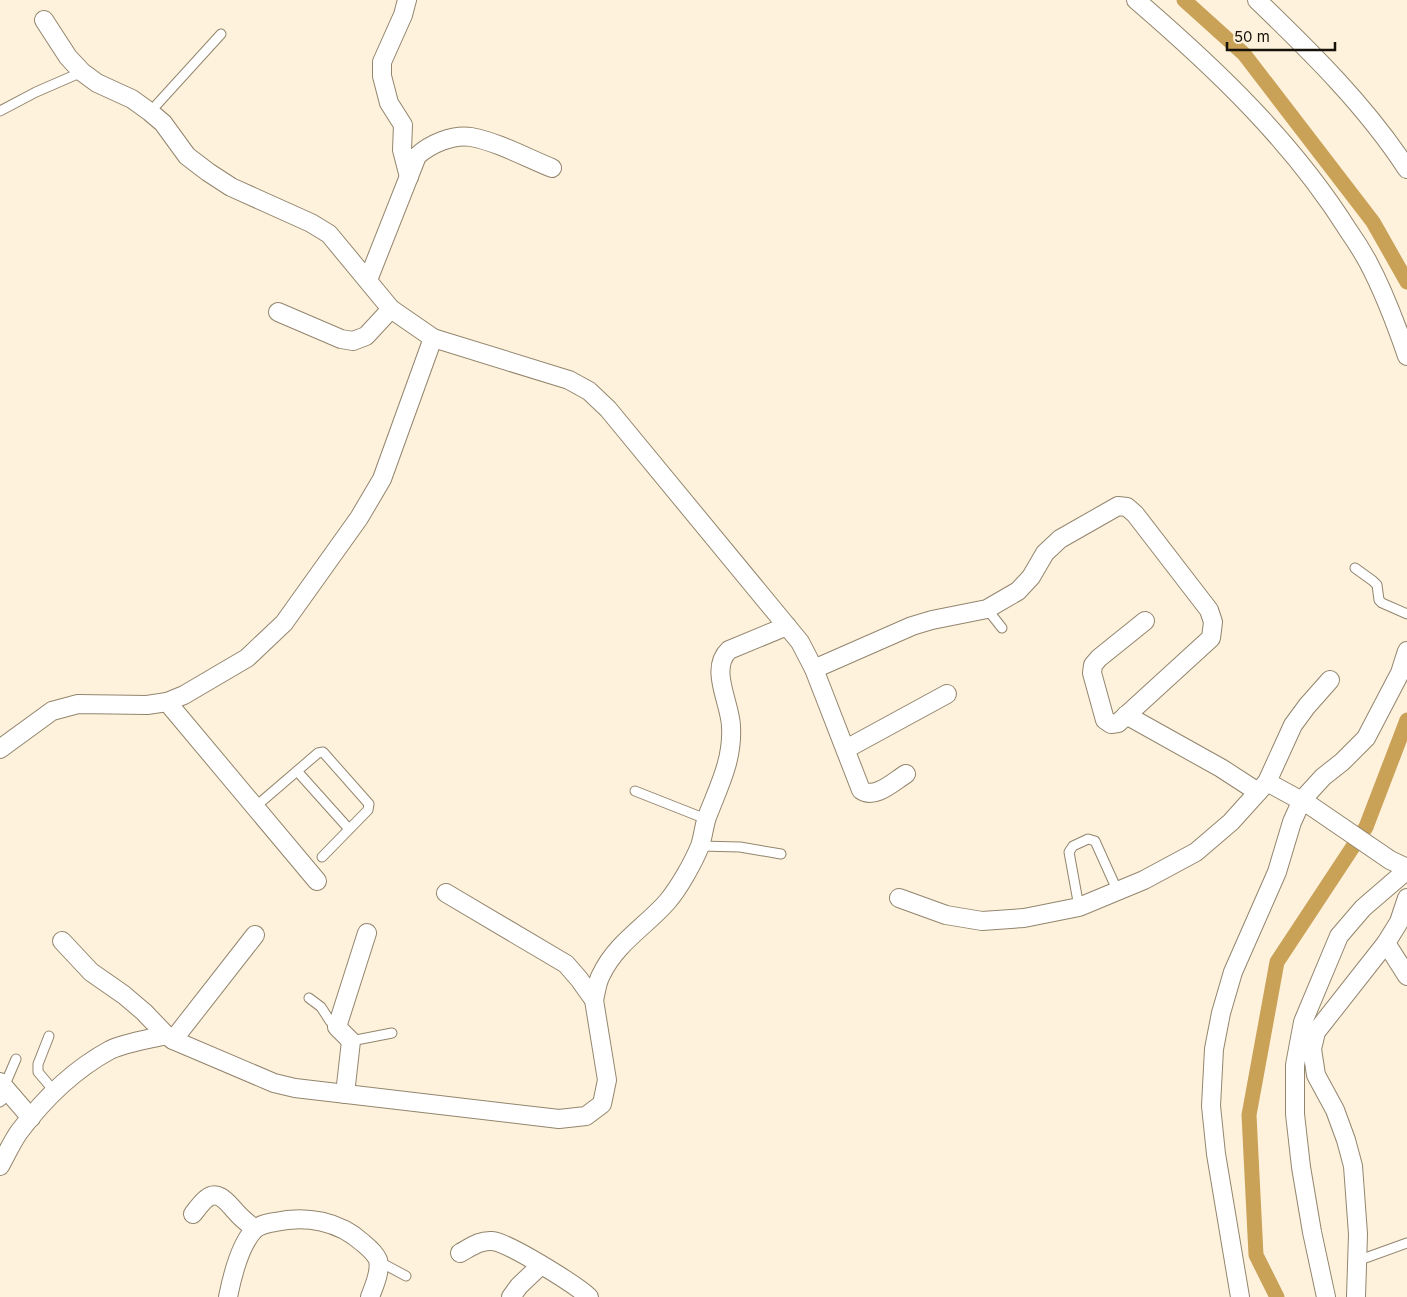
<svg xmlns="http://www.w3.org/2000/svg" width="1407" height="1297" viewBox="0 0 1407 1297" font-family="Inter,sans-serif">
<style>
.lines{fill:none;stroke-linecap:round;stroke-linejoin:round}
.canal{stroke:#c9a258;stroke-width:15}
.lane-casing{stroke:#93856d;stroke-width:11}
.street-casing{stroke:#93856d;stroke-width:20}
.lane{stroke:#fff;stroke-width:9}
.street{stroke:#fff;stroke-width:18}
</style>
<rect width="100%" height="100%" fill="#fef2dd"/>
<g class="lines">
<g class="canal">
<polyline points="1184,0 1244,54 1373,222 1407,282"/>
<polyline points="1277,1297 1256,1255 1249,1115 1277,962 1366,827 1407,720"/>
</g>
<defs>
<g id="lane">
<polyline points="0,111 36,92 82,72"/>
<polyline points="150,112 221,34"/>
<polyline points="1355,568 1373,581 1377,585 1379,600 1382,603 1407,614"/>
<polyline points="987,609 1002,628"/>
<polyline points="297,771 349,829"/>
<polyline points="635,791 706,819"/>
<polyline points="255,807 318,753 323,752 369,804 368,810 322,857"/>
<polyline points="700,846 740,847 781,854"/>
<polyline points="1079,907 1069,852 1073,846 1088,839 1095,841 1118,892"/>
<polyline points="309,998 321,1007 330,1021 337,1027"/>
<polyline points="49,1036 38,1064 38,1072 55,1092"/>
<polyline points="351,1041 392,1033"/>
<polyline points="4,1087 16,1059"/>
<polyline points="0,1102 10,1094"/>
<polyline points="378,1261 406,1276"/>
<polyline points="1357,1261 1407,1243"/>
</g>
<g id="street">
<polyline points="407,0 403,15 382,62 382,76 389,103 403,125 402,150 409,177"/>
<path d="M1136 0C1215 68 1292 141 1348 230 1355 240 1362 251 1368 262 1384 292 1396 324 1407 356"/>
<path d="M1257 0C1311 52 1366 106 1407 169"/>
<polyline points="44,20 68,57 82,72 97,83 132,99 150,112 163,123 187,156 208,172 231,187 311,223 329,234 391,309 433,338 569,380 589,391 608,409 800,642 814,669 912,626 932,620 987,609 1018,591 1031,577 1045,553 1060,539 1118,506 1127,507 1135,514 1209,610 1213,622 1211,638 1118,723 1111,724 1105,720 1092,673 1093,665 1099,658 1145,621"/>
<path d="M368 280 417 156C430 144 453 134 471 137 498 142 527 158 552 168"/>
<polyline points="278,312 341,339 353,341 366,336 391,309"/>
<path d="M814 669 861 790C875 800 894 781 906 774"/>
<polyline points="167,702 317,881"/>
<polyline points="1126,715 1221,768 1258,792"/>
<polyline points="0,749 52,711 78,704 147,705 167,702 184,695 247,658 284,623 359,518 382,479 433,338"/>
<polyline points="846,749 947,694"/>
<polyline points="1267,782 1311,806 1390,860 1407,868"/>
<polyline points="899,898 946,915 982,921 1024,918 1079,907 1144,880 1196,852 1231,822 1267,782 1293,725 1307,706 1330,680"/>
<polyline points="62,941 91,972 124,995 144,1012 166,1035"/>
<polyline points="1386,943 1407,976"/>
<path d="M594 1000C596 992 597 982 601 975 616 943 645 927 667 902 679 888 693 863 700 846 703 837 704 826 707 817 719 786 733 760 731 726 730 702 709 669 729 650L787 626"/>
<polyline points="173,1040 255,935"/>
<polyline points="0,1082 31,1118"/>
<polyline points="345,1094 351,1041 337,1027 367,933"/>
<path d="M0 1166C6 1155 12 1142 19 1132 43 1100 75 1069 110 1050 124 1043 150 1039 166 1035L173 1040 274 1083 295 1088 559 1119 586 1116 602 1104 607 1080 594 1000 579 979 566 964 446 893"/>
<path d="M193 1214C197 1209 201 1203 206 1199 219 1188 229 1205 237 1213 242 1219 249 1224 255 1229"/>
<path d="M460 1253C471 1247 480 1240 492 1241 508 1242 576 1285 589 1297"/>
<path d="M228 1297C232 1277 240 1245 254 1230 259 1225 268 1223 275 1222 306 1215 339 1221 363 1243 368 1247 375 1253 378 1260 381 1272 374 1286 370 1297"/>
<polyline points="511,1297 519,1286 541,1265"/>
<polyline points="1240,1297 1216,1154 1211,1106 1214,1049 1221,1013 1233,972 1277,872 1292,822 1302,800 1323,777 1342,762 1366,738 1400,673 1407,651"/>
<polyline points="1326,1297 1312,1232 1301,1167 1295,1114 1295,1065 1303,1022 1339,936 1363,908 1407,870"/>
<polyline points="1356,1297 1358,1234 1353,1166 1346,1140 1335,1110 1316,1075 1312,1049 1316,1032 1386,943 1399,922 1407,898"/>
</g>
</defs>
<use href="#lane" class="lane-casing"/>
<use href="#street" class="street-casing"/>
<use href="#lane" class="lane"/>
<use href="#street" class="street"/>
</g>
<path d="M1227 42v8h108v-8" fill="none" stroke="#171209" stroke-width="2.5"/>
<text x="1234" y="42" font-size="15" fill="#171209" stroke="#fef2dd" stroke-width="4" paint-order="stroke">50 m</text>
</svg>
